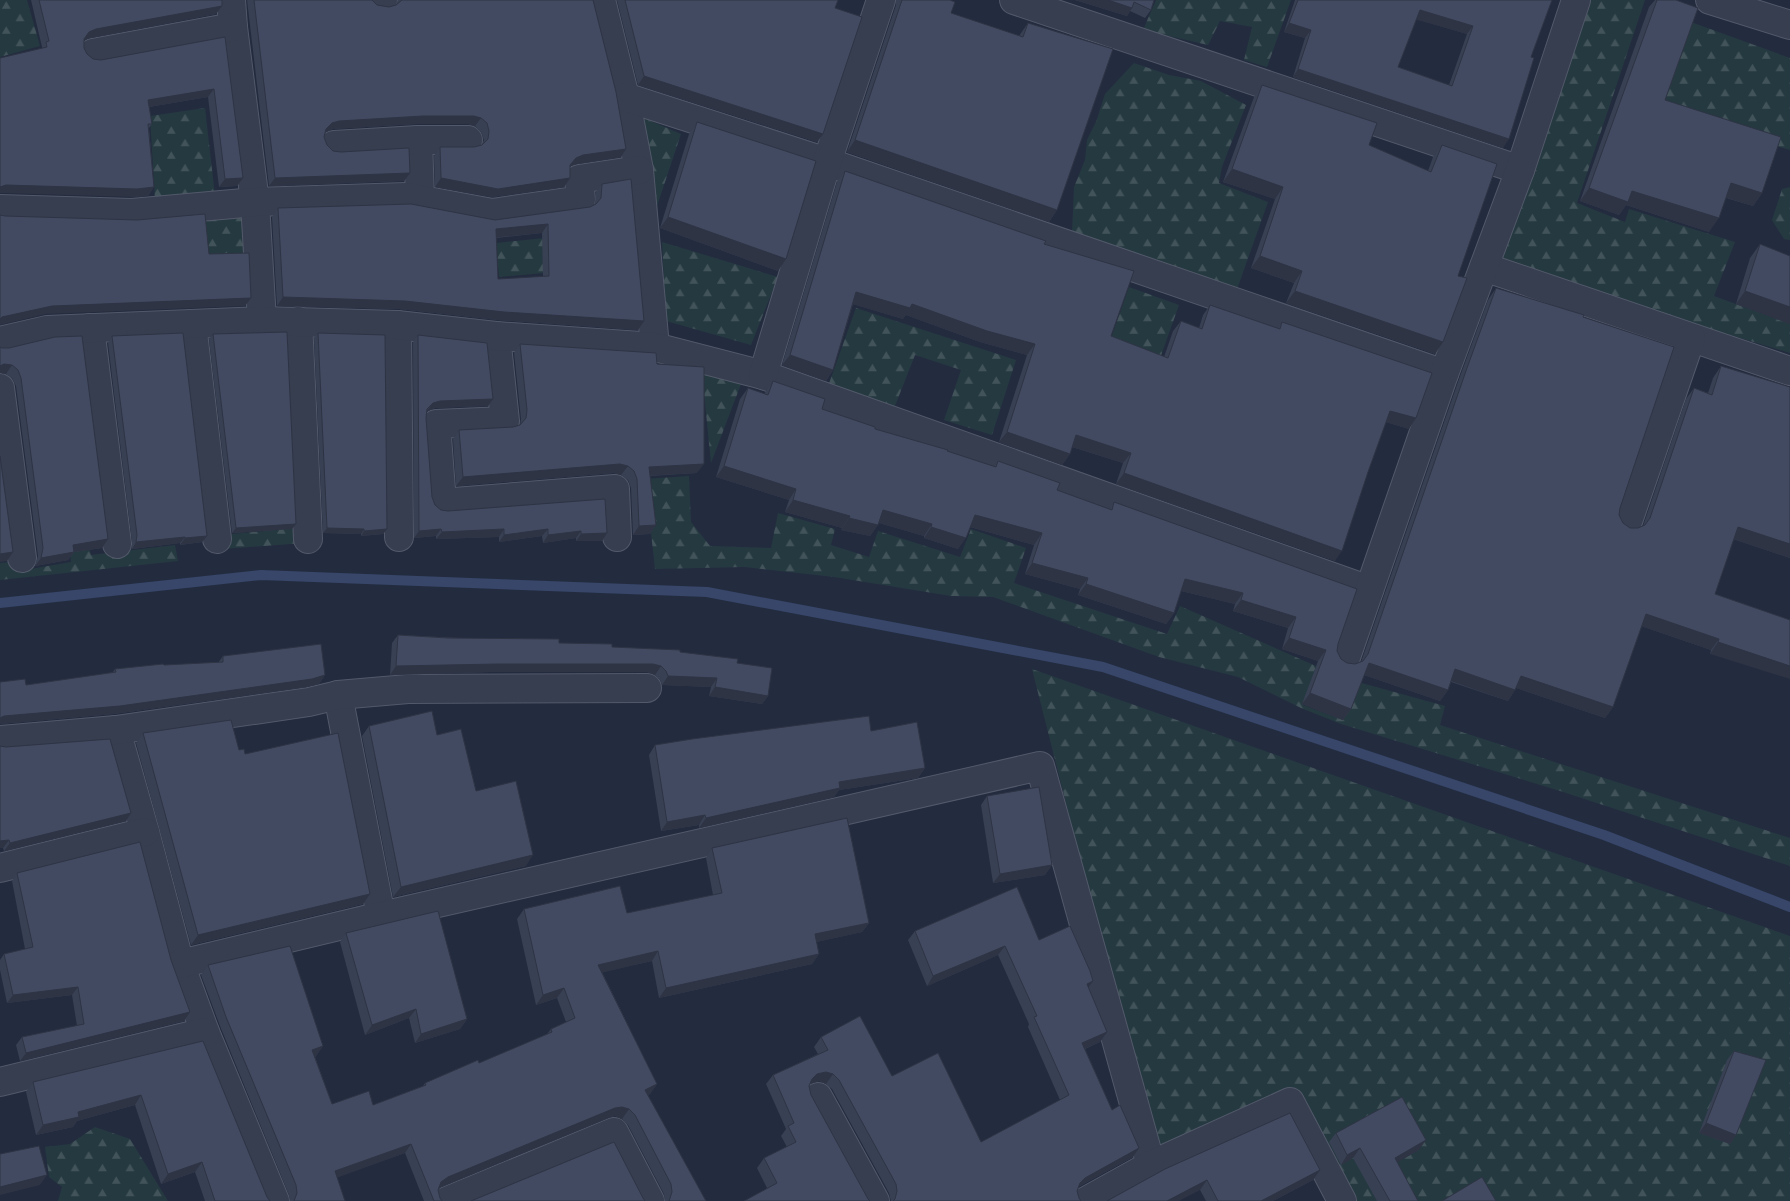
<svg xmlns="http://www.w3.org/2000/svg" width="1790" height="1201" viewBox="0 0 1790 1201" font-family="'Work Sans',sans-serif">
<style>
.forest{fill:url(#forest-firs)}
.lines{fill:none;stroke-linecap:round;stroke-linejoin:round}
.stream{stroke:#374669;stroke-width:10}
.street-casing{stroke:#52596a;stroke-width:30}
.street{stroke:#373e4f;stroke-width:28}
.wall{fill:#384053;fill-rule:evenodd}
.shaded-wall{fill:#2e3444}
.building{fill:#414a61;stroke:#2e3444;fill-rule:evenodd}
</style>
<defs>
<pattern id="forest-firs" width="22" height="20" patternUnits="userSpaceOnUse" patternTransform="scale(1.25)"><rect width="22" height="20" fill="#253940"/><path d="M5 1l3.5 6h-7zM16 11l3.5 6h-7z" fill="#42545a"/></pattern>
</defs>
<rect width="100%" height="100%" fill="#232b3f"/>
<g class="forest">
<polygon points="0,0 27,0 40,46 0,57"/>
<polygon points="1156,0 1291,0 1267,67 1244,60 1252,27 1220,21 1208,45 1143,30"/>
<polygon points="1581,0 1645,0 1577,203 1625,222 1629,209 1735,242 1714,296 1790,324 1790,353 1492,263"/>
<polygon points="1688,21 1790,58 1790,150 1657,110"/>
<polygon points="1134,63 1169,75 1201,81 1246,105 1222,167 1219,183 1268,202 1235,295 1072,232 1074,187 1085,160 1087,140 1096,122 1105,94"/>
<polygon points="205,108 215,196 155,200 150,116"/>
<polygon points="637,115 681,134 653,218"/>
<polygon points="1790,187 1790,240 1784,239 1772,220 1782,189"/>
<polygon points="247,213 252,257 209,259 204,215"/>
<polygon points="595,233 599,268 499,277 496,243"/>
<polygon points="662,242 778,277 751,345 666,321"/>
<polygon points="1129,287 1179,305 1158,364 1095,384"/>
<polygon points="856,308 1016,360 992,435 944,420 961,370 915,355 893,411 827,389"/>
<polygon points="702,373 741,384 711,463"/>
<polygon points="689,476 691,522 710,546 771,548 778,513 835,529 831,545 869,557 878,531 960,557 971,529 1026,548 1014,583 1167,634 1180,606 1316,666 1303,705 1343,720 1358,682 1445,706 1440,725 1790,838 1790,866 1560,791 1341,724 1301,708 1238,677 1159,657 993,597 951,596 834,577 745,567 655,569 645,479"/>
<polygon points="302,495 304,543 222,549 220,535 275,530"/>
<polygon points="85,534 91,555 175,545 178,561 0,580 0,563 17,561 19,571 71,562 68,535"/>
<polygon points="1032,669 1790,936 1790,1201 1346,1201 1295,1108 1159,1170"/>
<polygon points="95,1127 130,1139 168,1201 58,1201 62,1187 49,1177 45,1147 70,1144"/>
</g>
<g class="lines">
<polyline class="stream" points="0,603 261,575 707,592 1103,667 1604,835 1790,907"/>
<defs>
<g id="street">
<polyline points="231,0 233,27 255,202 262,321"/>
<polyline points="379,0 383,0"/>
<polyline points="601,0 625,97 639,170 655,347"/>
<polyline points="1014,0 1520,170"/>
<polyline points="1710,0 1790,25"/>
<polyline points="93,53 233,27"/>
<polyline points="625,97 827,162 1444,374"/>
<polyline points="418,140 420,199"/>
<polyline points="334,145 418,140 468,140"/>
<polyline points="0,209 132,213 255,202 406,197 492,213 581,200 579,179 639,170"/>
<polyline points="1484,267 1790,371"/>
<polyline points="298,321 308,539"/>
<polyline points="192,324 217,539"/>
<polyline points="397,325 399,537"/>
<polyline points="90,328 117,544"/>
<polyline points="496,336 505,421 436,424 442,503 615,489 617,537"/>
<polyline points="0,341 47,330 262,321 397,325 496,336 655,347 763,375 1369,590"/>
<polyline points="763,375 827,162 881,0"/>
<polyline points="0,388 22,558"/>
<polyline points="1627,524 1691,338"/>
<polyline points="1345,660 1444,374 1520,170 1576,0"/>
<polyline points="338,695 381,916"/>
<polyline points="116,730 145,832 180,964 205,1032 275,1201"/>
<polyline points="0,740 116,730 309,702 338,695 408,689 647,688"/>
<polyline points="0,868 145,832"/>
<polyline points="180,964 381,916 1040,766 1151,1165"/>
<polyline points="0,1082 205,1032"/>
<polyline points="818,1097 875,1201"/>
<polyline points="447,1201 614,1132 650,1201"/>
<polyline points="1086,1201 1151,1165 1290,1102 1342,1201"/>
</g>
</defs>
<use href="#street" class="street-casing"/>
<use href="#street" class="street"/>
</g>
<g class="wall">
<polygon points="31,0 222,0 216,14 90,38 84,40 84,48 87,54 93,59 101,60 225,37 243,178 237,186 219,187 208,97 149,107 152,124 149,128 154,187 148,196 132,197 42,48 42,47"/>
<polygon points="247,0 372,0 377,5 389,7 396,5 398,0 593,0 626,149 621,157 577,164 570,166 570,178 564,187 492,197 435,187 434,156 440,147 474,147 482,145 484,140 481,132 475,126 468,124 417,124 333,129 326,132 324,137 327,145 333,151 410,173 404,181 269,186"/>
<polygon points="617,0 838,0 835,8 823,134 817,142 638,85"/>
<polygon points="896,0 950,0 951,13 1019,36 1028,23 1057,210 1049,222 847,152 896,5"/>
<polygon points="1075,0 1154,0 1151,10 1145,18 1130,11 1127,16"/>
<path d="M1295 0H1552L1531 57 1503 148 1293 77 1305 38 1284 32ZM1416 19 1467 34 1449 85 1398 67Z"/>
<polygon points="1655,0 1676,0 1665,100 1762,193 1753,206 1726,198 1709,232 1626,205 1619,215 1580,201 1649,7"/>
<polygon points="1262,85 1369,145 1428,171 1433,157 1442,145 1458,276 1435,354 1286,303 1294,283 1251,268 1275,199 1223,182 1254,97"/>
<polygon points="697,122 778,271 660,228 689,134"/>
<polygon points="845,171 1044,244 1111,336 1164,357 1173,331 1181,321 1199,328 1203,315 1210,305 1278,328 1282,322 1409,429 1386,422 1335,561 1116,484 1123,463 1072,447 1070,454 1062,465 999,442 1027,355 980,342 906,315 903,319 853,304 833,370 826,381 782,365 837,182"/>
<path d="M602 184 638 330 497 320 399 309 277 306 272 217 278 208 495 220 590 207 595 204 596 192ZM542 233 543 277 498 279 496 238Z"/>
<polygon points="1760,244 1790,256 1790,324 1736,304 1750,258"/>
<polygon points="1496,288 1583,317 1620,508 1619,515 1623,523 1630,528 1638,528 1643,526 1686,399 1694,388 1708,393 1713,378 1721,366 1790,387 1790,558 1733,539 1715,594 1790,620 1710,654 1711,650 1641,626 1613,707 1605,718 1516,688 1508,701 1451,682 1448,690 1440,701 1364,675 1351,709 1343,720 1302,704 1318,661 1282,649 1288,628 1233,611 1235,604 1181,591 1174,613 1166,624 1078,595 1080,589 1025,574 1034,545 970,527 958,549 924,538 924,536 879,523 870,536 841,530 842,528 785,512 789,500 716,477 740,399 748,388 764,394 773,381 822,409 875,429 947,451 994,466 998,461 1057,490 1109,509 1114,502 1338,644 1337,651 1341,659 1347,663 1355,664 1361,662 1459,379 1488,300"/>
<polygon points="318,333 387,529 383,534 361,536 361,534 323,533 314,338"/>
<polygon points="213,334 292,529 232,533 209,339"/>
<polygon points="418,335 493,399 488,406 435,408 428,411 427,412 426,418 432,497 435,505 441,510 607,533 602,541 576,541 576,538 543,543 542,536 499,542 499,537 436,539 436,536 414,538 413,342"/>
<polygon points="112,336 207,536 202,542 180,545 180,543 132,549 132,542 108,343"/>
<polygon points="520,344 657,364 697,473 650,476 656,525 650,534 633,535 631,488 628,480 621,475 614,473 456,486 453,439 459,430 513,427 520,425 521,419 514,353"/>
<polygon points="2,348 9,348 102,548 74,552 68,560 35,566 38,556 16,386 12,378 6,374"/>
<polygon points="398,635 559,643 612,647 680,652 737,663 768,696 762,704 709,696 711,687 662,685 660,680 655,675 647,672 491,672 390,675 392,643"/>
<polygon points="223,656 325,675 319,684 306,687 114,714 0,724 0,682 26,685 112,673 115,669 218,663"/>
<polygon points="369,726 437,735 476,791 526,866 393,897 362,736"/>
<polygon points="871,731 925,768 918,778 839,790 834,797 699,828 699,825 661,831 649,755 655,745"/>
<polygon points="143,733 239,750 245,754 370,894 363,904 191,945 136,743"/>
<polygon points="0,746 131,813 126,821 4,851 3,848"/>
<polygon points="987,796 1052,865 1045,875 993,883 981,805"/>
<polygon points="712,848 869,923 862,932 816,942 819,954 812,964 659,998 652,961 602,972 657,1084 650,1094 648,1095 706,1201 665,1201 664,1194 628,1125 622,1119 615,1116 608,1118 441,1187 438,1190 440,1198 442,1201 424,1201 405,1153 337,1177 345,1201 290,1201 289,1195 220,1026 201,975 208,965 323,1046 316,1056 315,1057 332,1104 373,1105 423,1086 425,1083 479,1063 547,1034 551,1029 566,1022 557,998 536,1005 517,919 524,909 627,913 713,895 706,858"/>
<polygon points="17,873 171,960 190,1012 184,1021 20,1061 16,1045 22,1037 77,1026 72,995 7,1003 0,970 0,960 4,954 25,949 12,881"/>
<polygon points="915,931 1039,940 1088,988 1107,1032 1100,1042 1085,1049 1133,1157 1078,1187 1077,1191 1079,1198 1081,1201 891,1201 889,1193 832,1089 826,1084 819,1081 810,1084 809,1086 811,1095 868,1199 767,1188 757,1168 764,1158 787,1147 781,1136 786,1129 766,1084 773,1075 818,1054 814,1047 821,1037 892,1076 981,1142 1060,1100 1028,1027 1029,1024 998,955 927,986 908,940"/>
<polygon points="346,933 467,1019 460,1029 415,1043 409,1018 365,1035 340,942"/>
<polygon points="203,1041 267,1197 270,1201 205,1201 195,1172 161,1184 135,1105 77,1121 73,1127 36,1135 26,1092 33,1082"/>
<polygon points="1734,1051 1736,1135 1730,1144 1699,1133 1727,1060"/>
<polygon points="1336,1133 1419,1150 1397,1162 1418,1201 1377,1201 1353,1158 1341,1165 1329,1142"/>
<polygon points="1165,1169 1320,1170 1313,1180 1273,1201 1206,1201 1200,1190"/>
</g>
<g class="shaded-wall">
<polygon points="1075,0 1108,0 1132,8 1127,16"/>
<polygon points="222,6 216,14 90,38 83,41 89,32 96,29"/>
<polygon points="1420,10 1473,26 1467,34 1414,19"/>
<polygon points="1289,23 1311,30 1305,38 1284,32"/>
<polygon points="1298,69 1509,139 1503,148 1293,77"/>
<polygon points="644,76 823,134 817,142 638,85"/>
<polygon points="214,89 208,97 143,108 148,100"/>
<polygon points="423,116 474,116 481,118 475,126 468,124 417,124 333,129 326,132 326,129 332,123 339,121"/>
<polygon points="855,140 1057,210 1049,222 847,152"/>
<polygon points="626,149 621,157 577,164 570,166 565,173 576,158 583,155"/>
<polygon points="1232,169 1283,187 1275,199 1223,182"/>
<polygon points="410,173 404,181 269,186 275,178"/>
<polygon points="243,178 237,186 219,187 225,179"/>
<polygon points="441,178 570,178 564,187 492,197 435,187"/>
<polygon points="1731,183 1762,193 1753,206 1721,196"/>
<polygon points="6,185 154,187 148,196 132,197 0,193 0,187"/>
<polygon points="1589,188 1632,191 1719,218 1709,232 1626,205 1619,215 1580,201"/>
<polygon points="668,217 786,259 778,271 660,228"/>
<polygon points="548,224 542,233 490,238 496,229"/>
<polygon points="1260,256 1302,271 1294,283 1251,268"/>
<polygon points="1295,291 1443,342 1435,354 1286,303"/>
<polygon points="1745,291 1790,307 1790,324 1736,304"/>
<polygon points="856,292 912,304 1035,344 1027,355 980,342 906,315 903,319 849,303"/>
<polygon points="283,297 405,301 644,321 638,330 497,320 399,309 277,306"/>
<polygon points="251,298 245,306 46,314 0,325 0,319 2,317 52,306"/>
<polygon points="790,355 833,370 826,381 782,365"/>
<polygon points="4,364 12,365 6,374 0,373 0,366"/>
<polygon points="493,399 488,406 435,408 428,411 422,417 433,403 440,401"/>
<polygon points="1390,411 1416,418 1409,429 1382,421"/>
<polygon points="1007,432 1070,454 1062,465 999,442"/>
<polygon points="1076,435 1131,453 1123,463 1069,446"/>
<polygon points="620,464 628,466 621,475 614,473 456,486 463,477"/>
<polygon points="704,464 697,473 643,476 649,467"/>
<polygon points="724,466 796,489 789,500 716,477"/>
<polygon points="1124,473 1342,551 1335,561 1116,484"/>
<polygon points="793,500 850,516 842,528 785,512"/>
<polygon points="883,510 932,524 924,536 875,522"/>
<polygon points="975,515 1042,533 1034,545 967,526"/>
<polygon points="849,518 878,525 870,536 841,530"/>
<polygon points="296,524 292,529 232,533 236,528"/>
<polygon points="656,525 650,534 633,535 639,526"/>
<polygon points="931,527 966,538 958,549 924,538"/>
<polygon points="1738,527 1790,544 1790,558 1730,538"/>
<polygon points="327,528 364,529 361,534 323,533"/>
<polygon points="387,529 383,534 361,536 364,531"/>
<polygon points="441,529 436,536 414,538 419,531"/>
<polygon points="504,529 499,537 436,539 442,532"/>
<polygon points="548,529 542,536 499,542 504,535"/>
<polygon points="581,531 576,538 543,543 548,535"/>
<polygon points="607,533 602,541 576,541 581,534"/>
<polygon points="207,536 202,542 180,545 185,538"/>
<polygon points="185,537 180,543 132,549 136,542"/>
<polygon points="108,539 102,548 74,552 68,560 35,566 41,558 73,545"/>
<polygon points="13,552 7,561 0,562 0,554"/>
<polygon points="1032,563 1088,578 1080,589 1025,574"/>
<polygon points="1185,579 1243,593 1235,604 1177,590"/>
<polygon points="1086,584 1174,613 1166,624 1078,595"/>
<polygon points="1241,600 1296,617 1288,628 1233,611"/>
<polygon points="1646,614 1719,639 1711,650 1638,625"/>
<polygon points="1289,638 1326,650 1318,661 1282,649"/>
<polygon points="1718,642 1790,666 1790,679 1710,654"/>
<polygon points="1369,663 1448,690 1440,701 1361,674"/>
<polygon points="497,664 653,664 661,666 655,675 647,672 491,672 390,675 396,666"/>
<polygon points="1455,669 1515,690 1508,701 1448,680"/>
<polygon points="325,675 319,684 306,687 114,714 0,724 0,718 4,716"/>
<polygon points="668,676 717,678 711,687 662,685"/>
<polygon points="1521,676 1613,707 1605,718 1513,687"/>
<polygon points="715,687 768,696 762,704 709,696"/>
<polygon points="1310,693 1351,709 1343,720 1302,704"/>
<polygon points="925,768 918,778 839,790 834,797 699,828 706,818 839,782"/>
<polygon points="131,813 126,821 4,851 10,843"/>
<polygon points="705,815 699,825 661,831 667,822"/>
<polygon points="9,840 3,848 0,848 0,841"/>
<polygon points="533,855 526,866 393,897 401,887"/>
<polygon points="1052,865 1045,875 993,883 1000,874"/>
<polygon points="370,894 363,904 191,945 198,935"/>
<polygon points="869,923 862,932 808,944 815,934"/>
<polygon points="1005,946 998,955 927,986 933,976"/>
<polygon points="658,951 652,961 592,975 598,965"/>
<polygon points="819,954 812,964 659,998 666,988"/>
<polygon points="1093,981 1086,991 1087,984"/>
<polygon points="78,987 72,995 7,1003 13,995"/>
<polygon points="564,988 557,998 536,1005 543,995"/>
<polygon points="416,1009 409,1018 365,1035 372,1025"/>
<polygon points="190,1012 184,1021 20,1061 26,1053"/>
<polygon points="467,1019 460,1029 415,1043 421,1034"/>
<polygon points="1107,1032 1100,1042 1075,1053 1082,1043"/>
<polygon points="323,1046 316,1056 306,1060 312,1050"/>
<polygon points="826,1072 833,1074 826,1084 819,1081 810,1084 812,1079 817,1074"/>
<polygon points="657,1084 650,1094 638,1100 645,1090"/>
<polygon points="141,1095 135,1105 77,1121 73,1127 36,1135 43,1125 78,1112"/>
<polygon points="622,1107 629,1109 622,1119 615,1116 608,1118 441,1187 434,1192 441,1182 448,1177 615,1108"/>
<polygon points="1706,1123 1736,1135 1730,1144 1699,1133"/>
<polygon points="1426,1140 1419,1150 1388,1168 1395,1158"/>
<polygon points="411,1144 405,1153 328,1181 335,1171"/>
<polygon points="1139,1148 1133,1157 1078,1187 1080,1183 1085,1178"/>
<polygon points="1360,1148 1353,1158 1341,1165 1347,1155"/>
<polygon points="202,1162 195,1172 161,1184 168,1174"/>
<polygon points="1320,1170 1313,1180 1273,1201 1261,1201"/>
<polygon points="47,1175 40,1185 0,1195 0,1187"/>
<polygon points="1207,1180 1200,1190 1179,1201 1167,1201"/>
</g>
<g class="building">
<polygon points="39,0 222,0 222,6 96,29 89,32 84,39 84,48 87,54 93,59 101,60 225,37 243,178 225,179 214,89 148,100 152,124 148,124 154,187 137,189 6,185 0,187 0,58 47,47 46,42 49,41"/>
<polygon points="254,0 372,0 377,5 389,7 396,5 402,0 593,0 616,92 626,149 583,155 576,158 570,165 570,178 498,189 441,178 440,147 474,147 482,145 488,139 489,131 487,123 481,118 474,116 423,116 339,121 332,123 326,129 324,137 327,145 333,151 341,152 409,148 410,173 275,178"/>
<polygon points="625,0 838,0 835,8 862,17 823,134 644,76"/>
<polygon points="902,0 950,0 955,2 951,13 1023,37 1028,23 1113,49 1057,210 855,140"/>
<polygon points="1108,0 1154,0 1151,10 1134,2 1132,8"/>
<path d="M1298 0H1552L1531 57 1534 58 1509 139 1298 69 1311 30 1289 23ZM1420 10 1473 26 1452 86 1398 67Z"/>
<polygon points="1657,0 1676,0 1698,8 1665,100 1781,137 1762,193 1731,183 1719,218 1632,191 1628,202 1589,188"/>
<polygon points="1262,85 1377,123 1369,145 1431,172 1442,145 1497,164 1458,276 1467,278 1443,342 1295,291 1302,271 1260,256 1283,187 1232,169"/>
<polygon points="697,122 816,161 786,259 668,217"/>
<polygon points="845,171 1046,241 1044,244 1134,271 1111,336 1168,358 1181,321 1202,329 1210,305 1280,329 1282,322 1432,373 1416,418 1390,411 1368,472 1342,551 1124,473 1131,453 1076,435 1070,454 1007,432 1035,344 987,331 912,304 910,308 856,292 833,370 790,355"/>
<path d="M631 179 644 321 504 312 405 301 283 297 278 208 411 204 495 220 590 207 596 204 601 198 602 184ZM548 224 549 276 498 279 496 229Z"/>
<polygon points="205,214 209,254 249,253 251,298 52,306 2,317 0,319 0,215 5,216 137,220"/>
<polygon points="1760,244 1790,256 1790,307 1745,291"/>
<polygon points="1496,288 1584,315 1583,317 1674,347 1620,508 1619,515 1623,523 1630,528 1638,528 1645,525 1650,518 1694,388 1712,395 1721,366 1790,387 1790,544 1738,527 1715,594 1790,620 1790,666 1718,642 1719,639 1646,614 1613,707 1521,676 1515,690 1455,669 1448,690 1369,663 1351,709 1310,693 1326,650 1289,638 1296,617 1241,600 1243,593 1185,579 1174,613 1086,584 1088,578 1032,563 1042,533 975,515 966,538 931,527 932,524 883,510 878,525 849,518 850,516 793,500 796,489 724,466 748,388 768,395 773,381 825,399 822,409 875,427 875,429 948,450 947,451 996,467 998,461 1060,483 1057,490 1112,510 1114,502 1357,589 1338,644 1337,651 1341,659 1347,663 1355,664 1363,661 1368,654 1467,368"/>
<polygon points="287,332 296,524 236,528 213,334"/>
<polygon points="183,333 207,536 185,538 185,537 136,542 137,535 112,336"/>
<polygon points="318,333 385,335 387,529 364,531 364,529 327,528"/>
<polygon points="418,335 487,343 493,399 440,401 433,403 427,409 426,418 432,497 435,505 441,510 448,511 605,499 607,533 581,534 581,531 548,535 548,529 504,535 504,529 442,532 441,529 419,531"/>
<polygon points="82,336 108,539 73,545 74,552 41,558 43,548 21,378 18,370 12,365 4,364 0,366 0,347 2,348 9,348 55,337"/>
<polygon points="520,344 656,353 657,364 704,367 704,464 649,467 656,525 639,526 637,479 634,471 628,466 620,464 463,477 459,430 513,427 520,425 526,418 527,410"/>
<polygon points="0,456 13,552 0,554"/>
<polygon points="398,635 448,638 559,639 559,643 612,644 612,647 680,650 680,652 738,659 737,663 772,668 768,696 715,687 717,678 668,676 666,671 661,666 653,664 497,664 396,666"/>
<polygon points="321,644 325,675 312,679 120,706 4,716 0,718 0,682 25,679 26,685 116,672 115,669 163,664 164,665 223,662 223,656"/>
<polygon points="432,711 437,735 461,729 476,791 516,781 533,855 401,887 369,726"/>
<polygon points="869,716 871,731 917,722 925,768 839,782 840,788 706,818 705,815 667,822 655,745 692,739"/>
<polygon points="231,720 239,750 244,749 245,754 338,733 370,894 198,935 143,733"/>
<polygon points="110,739 131,813 10,843 9,840 0,841 0,746 6,747"/>
<polygon points="1039,787 1052,865 1000,874 987,796"/>
<polygon points="847,818 869,923 815,934 819,954 666,988 658,951 598,965 657,1084 645,1090 706,1201 669,1201 672,1192 671,1184 635,1115 629,1109 622,1107 615,1108 448,1177 441,1182 438,1190 440,1198 442,1201 434,1201 411,1144 335,1171 345,1201 294,1201 297,1193 296,1185 226,1017 208,965 290,946 323,1046 312,1050 332,1104 369,1091 373,1105 426,1085 425,1083 478,1060 479,1063 552,1032 551,1029 575,1018 564,988 543,995 524,909 620,886 627,913 722,893 712,848"/>
<polygon points="140,842 171,960 190,1012 26,1053 22,1037 84,1024 78,987 13,995 4,954 33,947 17,873"/>
<polygon points="1017,887 1039,940 1070,926 1090,971 1093,981 1087,984 1107,1032 1082,1043 1112,1110 1120,1105 1139,1148 1085,1178 1080,1183 1077,1191 1079,1198 1081,1201 893,1201 895,1199 897,1191 896,1184 839,1080 833,1074 826,1072 817,1074 812,1079 809,1086 811,1095 868,1199 870,1201 744,1201 777,1183 764,1158 796,1142 788,1126 794,1123 773,1075 828,1050 821,1037 860,1016 892,1076 938,1053 981,1142 1069,1095 1034,1017 1037,1016 1005,946 933,976 915,931"/>
<polygon points="438,911 467,1019 421,1034 416,1009 372,1025 346,933"/>
<polygon points="203,1041 267,1197 270,1201 215,1201 202,1162 168,1174 141,1095 78,1112 79,1117 43,1125 33,1082"/>
<polygon points="1734,1051 1766,1060 1736,1135 1706,1123"/>
<polygon points="1402,1097 1426,1140 1395,1158 1418,1201 1390,1201 1360,1148 1347,1155 1336,1133"/>
<polygon points="1290,1113 1320,1170 1261,1201 1218,1201 1207,1180 1167,1201 1107,1201 1165,1169"/>
<polygon points="614,1142 643,1198 645,1201 471,1201"/>
<polygon points="39,1146 47,1175 0,1187 0,1154"/>
<polygon points="1482,1177 1496,1201 1442,1201"/>
</g>
</svg>
